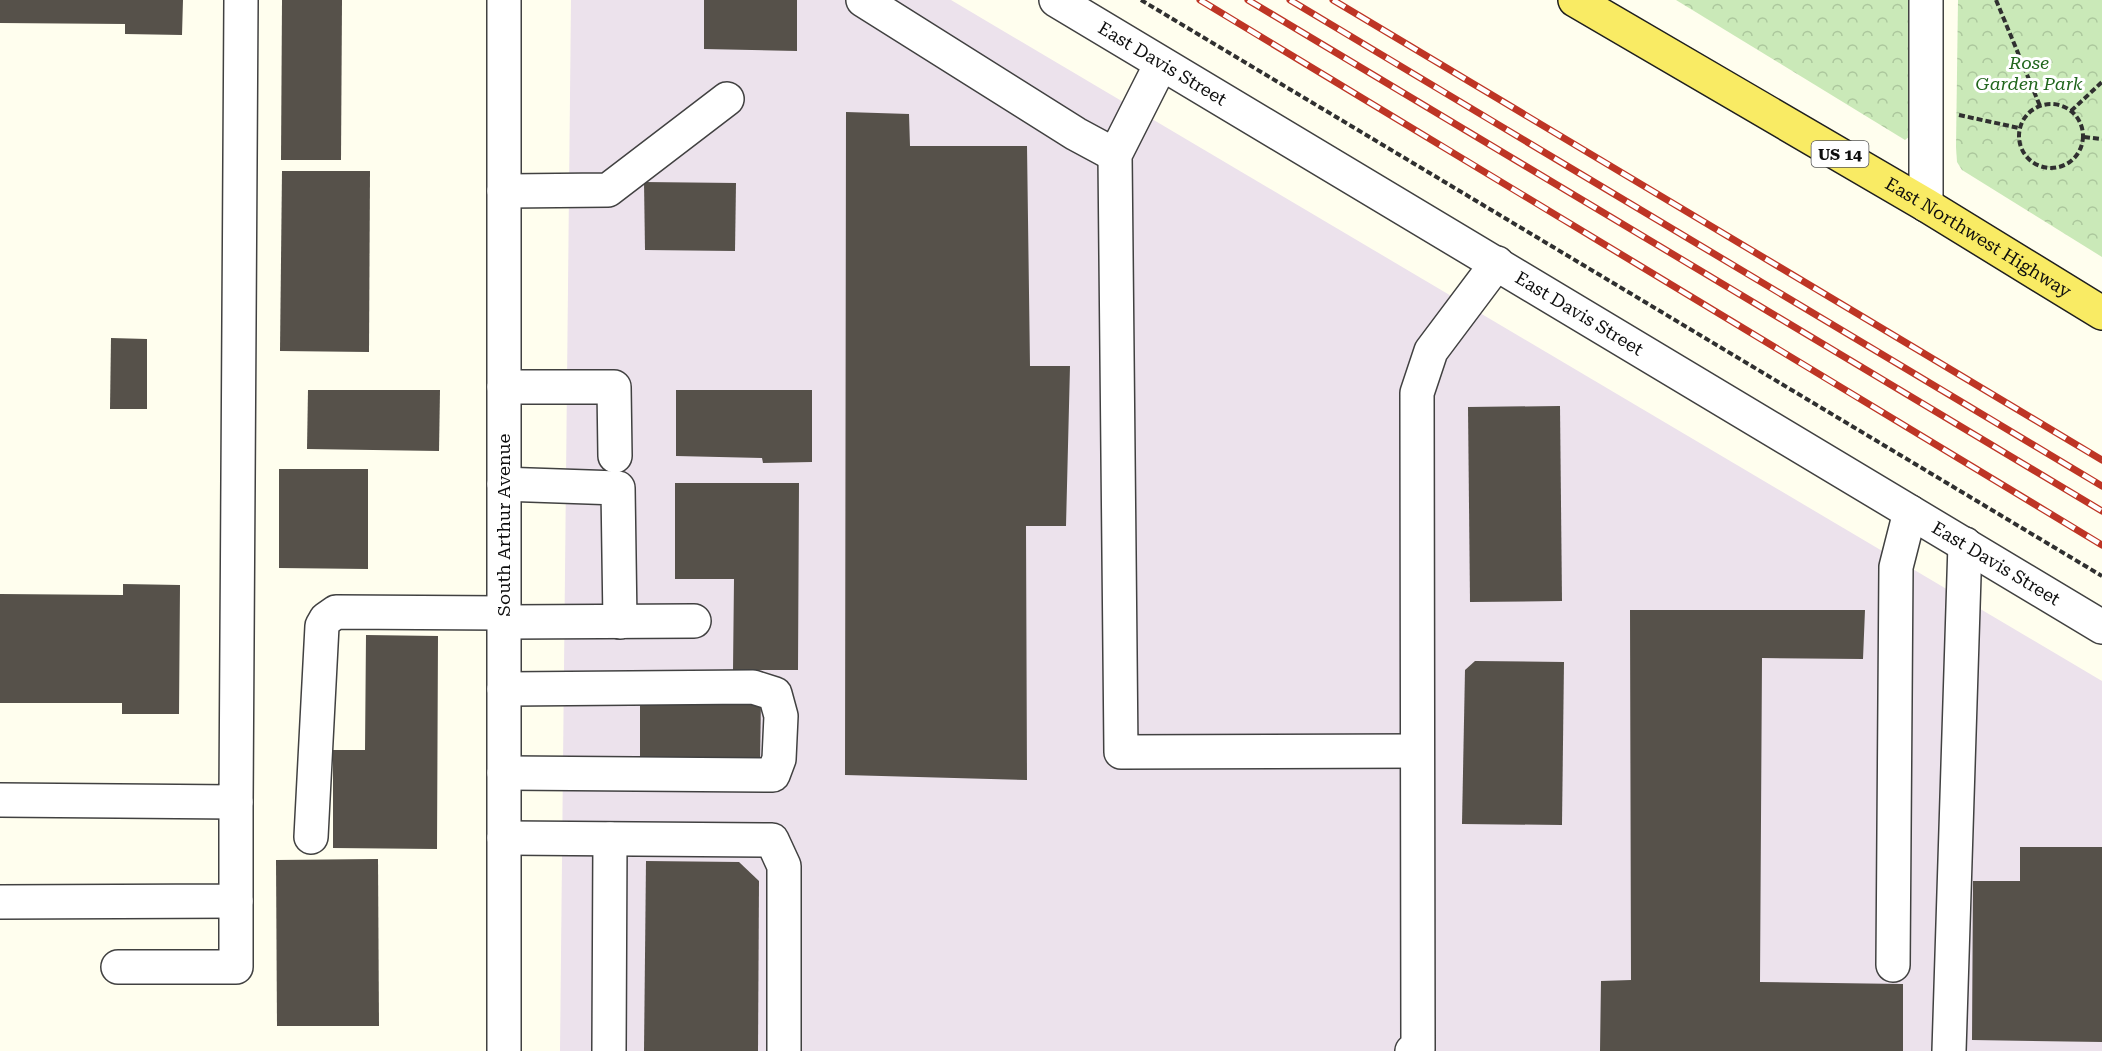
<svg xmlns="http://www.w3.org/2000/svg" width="2102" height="1051" viewBox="0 0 2102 1051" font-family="'Roboto Serif',serif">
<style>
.industrial{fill:#ece2ec}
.park{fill:url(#park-crowns)}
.building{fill:#56514a}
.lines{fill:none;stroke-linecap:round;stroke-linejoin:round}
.minor-casing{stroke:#414141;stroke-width:36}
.major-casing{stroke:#1f1f1f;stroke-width:36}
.path{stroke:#303030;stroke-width:4;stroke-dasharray:6 3;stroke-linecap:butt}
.minor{stroke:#fff;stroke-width:33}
.major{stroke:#f9eb64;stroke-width:33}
.rail-casing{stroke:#be3525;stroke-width:7}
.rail{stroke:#fff;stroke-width:4.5;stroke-dasharray:14;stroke-linecap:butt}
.labels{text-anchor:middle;stroke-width:6;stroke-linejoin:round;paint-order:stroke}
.shield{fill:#fff;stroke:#565656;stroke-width:1.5}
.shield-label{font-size:16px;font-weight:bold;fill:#0e0e0e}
.park-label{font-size:18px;font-style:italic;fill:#21661d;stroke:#fff}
.street-label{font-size:18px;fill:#0e0e0e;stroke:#fff}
</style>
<defs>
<pattern id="park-crowns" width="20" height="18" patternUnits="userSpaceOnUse" patternTransform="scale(1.5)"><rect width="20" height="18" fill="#cae9b8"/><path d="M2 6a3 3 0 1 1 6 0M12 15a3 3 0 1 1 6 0" fill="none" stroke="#acc79d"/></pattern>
</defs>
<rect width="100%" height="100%" fill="#fffeee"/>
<polygon class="industrial" points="571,0 951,0 2102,681 2102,1051 560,1051"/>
<g class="park">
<polygon points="1676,0 1917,0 1915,132 1905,140"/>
<polygon points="1958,0 2102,0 2102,257 1962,170 1957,162 1956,147"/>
</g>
<g class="building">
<polygon points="0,0 183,0 182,35 125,34 125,24 0,23"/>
<polygon points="282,0 342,0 341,160 281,160"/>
<polygon points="704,0 797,0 797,51 704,49"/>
<polygon points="846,112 909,114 910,146 1027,146 1030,366 1070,366 1066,526 1026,526 1027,780 845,775"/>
<polygon points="282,171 370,171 369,352 280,351"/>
<polygon points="644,182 736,183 735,251 645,250"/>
<polygon points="111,338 147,339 147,409 110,409"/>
<polygon points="308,390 440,390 439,451 307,449"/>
<polygon points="676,390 812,390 812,462 763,463 762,458 676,456"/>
<polygon points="1560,406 1562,601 1470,602 1468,407"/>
<polygon points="279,469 368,469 368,569 279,568"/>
<polygon points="675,483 799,483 798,670 733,670 734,579 675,579"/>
<polygon points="123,584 180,585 179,714 122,714 122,703 0,703 0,594 123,595"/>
<polygon points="1630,610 1865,610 1863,659 1762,658 1760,982 1903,984 1903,1051 1600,1051 1601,981 1631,980"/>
<polygon points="366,635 438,636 437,849 333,848 333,750 365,750"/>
<polygon points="1475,661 1564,662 1562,825 1462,824 1465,670"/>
<polygon points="640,696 761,696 760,767 640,767"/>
<polygon points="2020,847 2102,847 2102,1042 1972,1040 1973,881 2020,881"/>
<polygon points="378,859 379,1026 277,1026 276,860"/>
<polygon points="646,861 739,862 759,881 758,1051 644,1051"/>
</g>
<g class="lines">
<defs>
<g id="minor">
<polyline points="863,0 1076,134 1115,155"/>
<path id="s1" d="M1056 0 2102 627"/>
<polyline points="1926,0 1926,205"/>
<polyline points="1161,64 1115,155 1121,752 1417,751"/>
<polyline points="504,191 608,190 727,99"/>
<polyline points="504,387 614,387 615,456"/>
<polyline points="504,484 618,488 620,622"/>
<polyline points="504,622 694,621"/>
<polyline points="504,689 753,687 775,694 781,716 779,759 773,775 504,773"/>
<polyline points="0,800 236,802 241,0"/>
<polyline points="311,837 322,626 326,619 336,612 504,613"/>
<polyline points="504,838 772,840 784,866 784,1051"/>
<polyline points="0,902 236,901 236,802"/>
<polyline points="1893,965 1896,567 1910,512"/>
<polyline points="118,967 236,967 236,901"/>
<polyline points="504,1051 504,0"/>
<polyline points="609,1051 610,839"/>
<polyline points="1412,1051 1418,1049 1417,393 1431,351 1497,263"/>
<polyline points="1949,1051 1965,544"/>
</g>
<g id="major">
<path id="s2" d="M1575 0 1926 205 2102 313"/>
</g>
</defs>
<use href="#minor" class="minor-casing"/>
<use href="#major" class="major-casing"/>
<g class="path">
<polyline points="1141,0 2102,576"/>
<polyline points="1996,0 2040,106"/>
<circle cx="2051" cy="136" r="32"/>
<polyline points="2071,111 2102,82"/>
<polyline points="1959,115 2019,128"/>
<polyline points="2084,137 2102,139"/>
</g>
<use href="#minor" class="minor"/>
<use href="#major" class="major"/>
<defs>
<g id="rail">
<polyline points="1200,0 2102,545"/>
<polyline points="1248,0 2102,511"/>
<polyline points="1290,0 2102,486"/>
<polyline points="1333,0 2102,460"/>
</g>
</defs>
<use href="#rail" class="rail-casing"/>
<use href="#rail" class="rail"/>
</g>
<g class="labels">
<rect class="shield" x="1811.5" y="141" width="57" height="26" rx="4.5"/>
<g class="shield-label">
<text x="1840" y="160">US 14</text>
</g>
<g class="park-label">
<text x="2029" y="69">Rose<tspan x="2029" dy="21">Garden Park</tspan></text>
</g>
<g class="street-label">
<text dy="6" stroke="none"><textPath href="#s1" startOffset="124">East Davis Street</textPath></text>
<text dy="6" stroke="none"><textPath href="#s2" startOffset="468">East Northwest Highway</textPath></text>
<text dy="6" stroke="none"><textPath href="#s1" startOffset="610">East Davis Street</textPath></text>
<text transform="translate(504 525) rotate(-90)" y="6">South Arthur Avenue</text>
<text dy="6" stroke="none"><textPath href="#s1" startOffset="1096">East Davis Street</textPath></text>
</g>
</g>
</svg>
